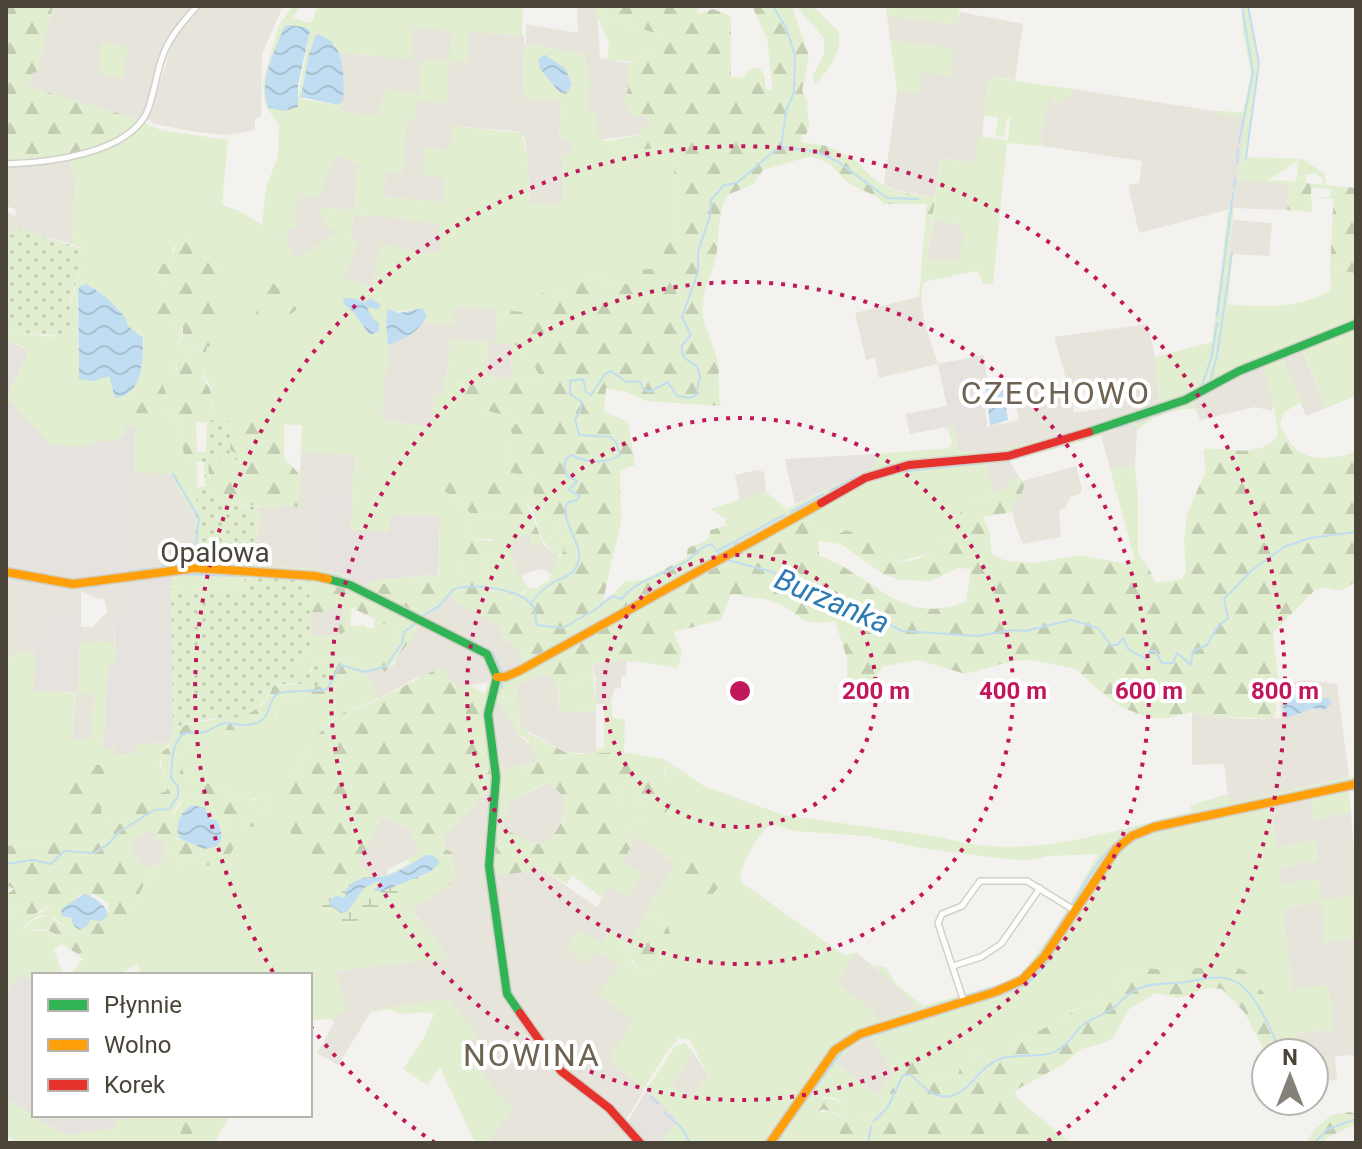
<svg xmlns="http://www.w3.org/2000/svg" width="1362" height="1149" viewBox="0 0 1362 1149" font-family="Roboto,sans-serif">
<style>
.residential{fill:#e7e4dc;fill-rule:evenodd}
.industrial{fill:#e6e2de}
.grass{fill:#e1eecf;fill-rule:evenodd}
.forest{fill:url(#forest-firs);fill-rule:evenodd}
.wetland{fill:url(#wetland-marsh)}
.garden{fill:url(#garden-dots)}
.parking{fill:#e6e3df}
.water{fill:url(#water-waves)}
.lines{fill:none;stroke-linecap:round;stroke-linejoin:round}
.stream{stroke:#c0ddf1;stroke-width:2}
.street-casing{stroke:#d2d0cb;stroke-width:8}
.fast-casing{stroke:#d3cfc5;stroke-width:11}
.slow-casing{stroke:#d3cfc5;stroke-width:11}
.jam-casing{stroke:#d3cfc5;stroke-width:11}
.street{stroke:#fdfdfc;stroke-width:5}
.fast{stroke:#30b455;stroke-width:8}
.slow{stroke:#ff9f0a;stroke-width:8}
.jam{stroke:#e5322d;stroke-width:8}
.ring{fill:none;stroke:#c2185b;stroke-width:4;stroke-dasharray:4 8}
.labels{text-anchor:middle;stroke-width:8;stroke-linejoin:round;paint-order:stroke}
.street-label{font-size:28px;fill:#4b4439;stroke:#fff}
.water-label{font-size:30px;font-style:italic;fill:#2e7ab2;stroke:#fff}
.quarter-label{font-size:32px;letter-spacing:2px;fill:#6e6250;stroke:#fff}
.centre{fill:#c2185b;stroke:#fff;stroke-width:4}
.ring-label{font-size:24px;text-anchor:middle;font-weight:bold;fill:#c2185b;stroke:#fff;stroke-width:8;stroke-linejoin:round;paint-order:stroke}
</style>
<defs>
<pattern id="forest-firs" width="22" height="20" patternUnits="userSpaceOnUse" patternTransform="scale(2)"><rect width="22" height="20" fill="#e1eecf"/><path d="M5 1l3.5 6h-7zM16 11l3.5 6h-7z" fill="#c3cdb2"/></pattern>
<pattern id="wetland-marsh" width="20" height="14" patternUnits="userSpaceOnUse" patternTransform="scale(2)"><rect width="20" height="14" fill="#e1eecf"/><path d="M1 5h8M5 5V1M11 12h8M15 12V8" fill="none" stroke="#c3cdb2"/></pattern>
<pattern id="garden-dots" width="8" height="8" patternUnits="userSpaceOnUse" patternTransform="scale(2)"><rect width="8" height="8" fill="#e1eecf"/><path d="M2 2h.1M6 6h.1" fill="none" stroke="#c3cdb2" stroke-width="1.8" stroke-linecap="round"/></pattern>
<pattern id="water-waves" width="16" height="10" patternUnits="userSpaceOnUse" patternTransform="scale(2)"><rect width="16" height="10" fill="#c0ddf1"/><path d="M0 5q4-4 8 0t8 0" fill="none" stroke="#a6bfcf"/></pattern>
</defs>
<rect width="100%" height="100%" fill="#f4f2ee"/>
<g class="residential">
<polygon points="53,6 197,6 168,43 148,108 142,121 29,87 33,72 37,72"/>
<polygon points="200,6 283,6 262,54 261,116 255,119 255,130 226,135 196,132 154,124 147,118 152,110 171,46 177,33"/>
<polygon points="577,6 597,6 600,58 628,63 629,84 624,104 649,120 649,126 642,134 599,140 595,113 587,107 589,70 585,65 586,55 526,44 526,24 578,33"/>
<polygon points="960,12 1023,24 1015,80 992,77 990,86 987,86 982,136 978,137 975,162 940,158 935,197 899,191 884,185 897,91 918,94 921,72 953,49 890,40 887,15 957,25"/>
<polygon points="413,27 451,31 450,61 467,62 468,32 524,35 523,98 561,100 559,138 572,140 572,154 562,154 562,206 530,204 527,154 525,140 520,132 453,126 449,151 424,149 446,177 443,202 383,197 386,172 402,173 407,120 418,94 380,117 342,111 344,76 338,52 372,56"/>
<polygon points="1073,89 1246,116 1238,180 1289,184 1287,210 1234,208 1139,233 1128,185 1139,183 1142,161 1043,146 1040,136 1049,94 1071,95"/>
<polygon points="335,155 358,165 354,210 319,207 324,223 338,234 293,259 284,230 294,204 298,195"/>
<polygon points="69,157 75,179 72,244 13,228 6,246 6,212 16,216 15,209 6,206 6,164"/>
<polygon points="354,215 407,218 407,220 441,224 440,253 428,253 373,287 343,279 358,241 351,238"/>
<polygon points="933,219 959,225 964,233 959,261 927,260"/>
<polygon points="1233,220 1272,223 1269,256 1229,254"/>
<polygon points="921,296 924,321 938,364 879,378 875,358 866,360 855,313"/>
<polygon points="455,306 497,310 495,342 512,344 511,378 487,376 488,342 451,340 444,393 434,395 433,427 382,420 384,369 388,345 424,322 453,324"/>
<path d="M1148 324 1155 357 1160 405 1156 412 1078 436 1076 431 989 454 960 452 955 435 972 430 976 435 987 427 1019 420 1013 393 1068 385 1054 337ZM1107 380 1109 407 1074 413 1071 387Z"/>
<polygon points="1301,346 1326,408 1306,416 1281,354"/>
<polygon points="1262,362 1273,399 1272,411 1255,407 1200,420 1191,397"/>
<polygon points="1135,424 1137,430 1135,466 1122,469 1114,465 1110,468 1101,435"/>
<polygon points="301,452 355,455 352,498 321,495 316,569 256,566 259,507 279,509 280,505 298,506"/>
<polygon points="1009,460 1019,477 1008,483 1009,488 994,493 985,463"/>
<polygon points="1076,466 1082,488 1080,494 1070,497 1066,507 1059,511 1061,537 1023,544 1016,527 1011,506 1021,494 1025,484 1023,481"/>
<polygon points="758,470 764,472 766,492 755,498 740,500 735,475"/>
<polygon points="134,472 171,473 179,491 197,516 195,568 131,614 116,614 114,612 114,642 80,643 80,627 92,627 107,612 104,598 97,599 81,591 81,617 36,612 35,654 15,651 14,657 6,656 6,572 130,569"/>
<polygon points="522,535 530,535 531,545 544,545 558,556 557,566 549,575 548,571 542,569 528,572 520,577 511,558 511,543"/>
<polygon points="447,595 501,627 503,637 519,651 525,668 497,680 457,688 418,677 378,699 364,672 394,665 399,652 416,633 416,622 422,616 439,606"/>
<polygon points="328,606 344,608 342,624 337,628 341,635 311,635 310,612 328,612"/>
<polygon points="627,660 626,676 621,676 621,688 615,689 609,704 595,704 596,679 592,665 610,661"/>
<polygon points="538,675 547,675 558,683 559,713 596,711 596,754 565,752 520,727 517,685"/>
<polygon points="1306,680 1337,684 1349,777 1229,804 1224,764 1192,765 1192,712 1212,717 1248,719 1281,718 1279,688 1285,683"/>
<polygon points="76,691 95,697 91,740 72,739"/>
<polygon points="497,697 516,732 533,748 537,761 502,770 491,715"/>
<polygon points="549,783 562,795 567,810 548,844 534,844 503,829 508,802"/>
<polygon points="493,787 489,845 543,870 597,907 609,885 629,897 642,875 622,861 637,836 675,863 629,942 597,950 621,966 632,1022 609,1059 644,1091 624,1123 640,1143 491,1143 488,1141 512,1110 461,1051 447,999 372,1010 338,1065 317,1053 334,1023 334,971 447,957 433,935 411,910 445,849 444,837 485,793"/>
<polygon points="1312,799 1314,819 1351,812 1356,880 1356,894 1322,901 1325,942 1356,938 1356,1055 1335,1056 1337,1080 1314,1082 1314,1053 1299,1053 1297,1033 1332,1030 1329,986 1292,990 1283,909 1321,901 1319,879 1280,886 1278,868 1317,860 1316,840 1276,848 1271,807"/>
<polygon points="380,816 414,830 411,835 419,849 418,854 387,870 388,875 377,877 372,877 369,870 358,864 377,827"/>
<polygon points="152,830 162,842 166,854 163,862 143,868 129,846 137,837"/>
<polygon points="856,952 897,986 919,1008 879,1022 873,1011 844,989 837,982"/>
<polygon points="873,1035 894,1075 875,1095 836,1063 848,1050"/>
<polygon points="693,1052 708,1076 690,1099 672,1085"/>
</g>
<g class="industrial">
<polygon points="6,340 26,349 28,353 9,392 10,401 98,441 117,441 127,426 136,426 130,575 173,569 174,575 171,576 173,729 169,743 136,744 136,753 116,756 103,751 108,664 115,663 114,611 117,614 131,613 130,576 81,584 6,572"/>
<polygon points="983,355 988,383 983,385 987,427 976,436 972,430 955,435 952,426 910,434 906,414 947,406 938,364"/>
<polygon points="875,454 876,466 795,504 785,459"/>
<polygon points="321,495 352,498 351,530 391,515 440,516 438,576 432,577 431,575 375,580 365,586 340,573 316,571"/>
<polygon points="36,612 81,617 78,692 34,692"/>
<polygon points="22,973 34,984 34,1115 119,1115 115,1128 66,1135 6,1099 6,991"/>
<polygon points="647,1089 675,1117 678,1123 660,1143 646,1143 628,1121"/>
</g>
<g class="grass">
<path d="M293 6H301L292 18 310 23 313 21 317 6H523L522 35 468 32 467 62H450L447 104 417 100 414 121 407 120 402 173 386 172 384 197 443 202 446 178 422 175 425 148 449 151 452 126 521 133 527 154 530 204 562 205V154H572V140L559 138 561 100 523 99 524 44 586 55 585 65 589 70 591 90 587 95V107L595 113 600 140 611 141 612 144 638 150 672 146 680 236 655 268 643 278 628 284 590 278 567 291 545 292 524 348 543 380 511 378 512 344 495 343 497 310 455 306 453 324 424 322 427 315 423 308 395 312 386 320C392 350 382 389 382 420L432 427 434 395 444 393 451 340 488 342 487 376 453 375 464 387 462 392C475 409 486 412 506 414L508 410 512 411 518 420 515 439H505L511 473 528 475 541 515 555 519 564 551 558 556C532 536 543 519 523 498L444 480 443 491 457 498 470 513 507 514 505 545 511 546V558L520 577 522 576 524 582 529 588 523 592 522 597 489 588 487 574H483L480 565 483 559 496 554 493 539H469L467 521 461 537 459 576 371 589 419 612 422 615 418 621 406 618 388 608 327 581 303 579V585L298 589V583L245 578 242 591 171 589 173 569 195 568 196 563 316 569 340 573 365 586 375 580 432 575 433 577 439 574 440 516 391 515 388 532 350 530 355 455 301 452 302 425 196 422V415L212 408 211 388 201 369 190 360 191 347 203 353 217 271 201 254 207 253 186 238 173 248 171 257 158 273 165 285 168 321 177 319C183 329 185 334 178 344L173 396H167L157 380H149L140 375 144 340 128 326 125 317 106 297 87 284 83 285 77 297 79 379 110 376 115 398 157 413 175 414 185 458 197 453V516L179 491 171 474 134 472 135 426H127L124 434 117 441H98L86 447 49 444 10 401 9 393 28 353 26 348 6 340V327L19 333 54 337 70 307 86 250 72 244 75 179 69 157 131 129 124 125V115L161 130 228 140 222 205 240 211 262 225 266 188 278 156 279 125 265 105 263 81 279 25ZM286 26 305 27 310 31 298 99 269 108C258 84 275 48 286 26ZM413 27 451 31 449 61 422 60 418 94 384 88 380 116 342 111 343 101 336 105 303 99 304 77 315 35 335 45 338 52 410 59ZM335 155 358 165 354 210 318 207 324 223 337 234 293 259 285 230 296 228 294 204H299V195L319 197ZM354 215 406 218 407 220 440 224V252L428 253 380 244 372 287 343 279 359 240 351 238Z"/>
<path d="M796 6H813L839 32C842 52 829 71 815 84L812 77 824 54V38Z"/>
<polygon points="886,6 960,6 960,7 957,25 887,15"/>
<polygon points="1242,6 1248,6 1249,11 1259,63 1246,157 1302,159 1324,173 1326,185 1334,186 1334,199 1313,197 1329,197 1331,190 1322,188 1323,179 1315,173 1297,177 1298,161 1268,180 1290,181 1289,184 1238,180 1246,117 1214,114 1214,111 1243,112 1251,73 1243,34"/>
<path d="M596 14 664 36C650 61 633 64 607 59L609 42Z"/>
<polygon points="890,40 954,49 950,76 922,72 919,94 897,91"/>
<polygon points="101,42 128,48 123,79 98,72"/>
<polygon points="991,77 1073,89 1071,95 1057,105 1049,95 1040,136 1043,146 1007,143 993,284 982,284 980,274 976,271 924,282 921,296 919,297 924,236 930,237 927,260 958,261 964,233 959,225 933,219 940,158 975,162 978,136 1008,140 1010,118 1007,118 1004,137 995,136 999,117 984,116 987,85 990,85"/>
<path d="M1234 208 1229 253 1232 254 1228 305C1265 306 1298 310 1331 290L1330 271 1353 272 1355 284 1356 282V396L1326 408 1302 346 1281 354 1301 403 1284 412 1280 425H1277C1273 404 1269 384 1262 362L1191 398 1195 409C1175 408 1152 416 1137 430L1134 424C1085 440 1037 458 985 463L994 493 972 502 958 533 961 541 949 544 943 541 934 552 897 562 849 531 839 534 841 544 831 543 825 533H819L809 524V517L818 509 755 537 750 529 742 531 725 524 726 519 710 509 766 492 787 509 876 466 875 454 949 448 952 443 948 429 943 428 952 426 960 452H982L983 455 1077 431 1078 436 1155 412 1154 407 1160 404 1155 357 1212 342 1228 211Z"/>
<polygon points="1114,465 1122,469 1135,466 1138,499 1138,554 1141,558 1135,561 1110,468"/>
<path d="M381 623 396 629C392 637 390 647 385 653 375 667 350 667 337 657L331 664 317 660 308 674 299 675 298 656H311V635H341L350 626 365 625 367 628H375L374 624Z"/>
<polygon points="114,642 115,664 108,665 103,750 114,747 117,756 136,753 136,744 169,743 159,763 168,786 167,791 137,801 137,793 134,798 134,813 113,828 108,817 101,814 66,841 6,846 6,656 14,657 15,651 35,654 34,691 75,693 72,739 91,740 95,697 78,692 80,643"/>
<polygon points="593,671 596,711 559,713 558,683 573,683"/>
<path d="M345 674 359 677 366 674 378 699C366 704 353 708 342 714 316 728 302 761 287 785L311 843 325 869 353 875 358 864 369 870 372 877 355 881 430 872 431 886 437 893 411 911 433 935 448 958 335 971 348 1012 335 1014 334 1023 331 1019 310 1020V975H136L140 969 137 964 125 971 122 975H69L83 959 78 954 104 938 123 916H128L145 882 158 870 159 863 163 862 161 855 165 854V850L169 849C186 859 199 861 218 853L219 856 207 862 179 864V867L219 862 243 817 248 825C268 818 261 810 271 794L250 800 184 774C179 764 184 749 189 739 203 740 208 734 221 731 241 726 261 733 277 716L273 709 286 696 302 699 331 691Z"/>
<polygon points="495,687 506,699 518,696 519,725 530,734 528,741 516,732 496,698 491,715 502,770 530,763 527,770 534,775 534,789 508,803 504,824 491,822 495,791 488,722"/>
<polygon points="611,701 613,718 625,720 624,752 596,754 596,749 604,748 604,704"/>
<path d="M664 759 704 786 783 815 941 837C1028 863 1107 831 1191 812V805L1228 794 1230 803 1356 776V784L1270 802 1276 848 1316 839 1317 860 1279 868 1280 885 1319 878 1321 900 1356 894V938L1325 942 1321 901 1283 909 1292 989 1329 985 1333 1030 1297 1033V1038L1285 1022 1197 968 1175 972 1149 968 1131 970 1112 989V996C1104 1000 1095 1000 1087 1004 1060 1017 1039 1036 1010 1044 999 1054 984 1055 969 1056L958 1075 943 1078 933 1077 928 1069 902 1061C895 1083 888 1103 873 1121H868L836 1098 823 1097 788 1130C807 1116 827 1100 846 1123L828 1143H660L677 1123 675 1117 647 1089 675 1046 685 1043 693 1052 672 1085 691 1098 708 1076 690 1040 679 1038 669 1049 643 1090 609 1059 632 1021 629 1017 597 994 620 966 597 950 588 964 566 949 580 930 601 943 609 930 624 940C621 957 635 963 645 976L657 967 662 948 670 935 661 921 645 914 675 863 637 836 612 823 623 797 618 794 623 786 642 805 643 815 636 819 641 822 655 812H666C674 794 664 778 664 759ZM772 824 795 831 866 836 921 848 1006 859 1031 860 1048 856 1098 854 1059 923 1023 972 1007 982 923 1006 896 984 886 967 873 965 918 1008 880 1021C871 1003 850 997 837 982L856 952 847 955 841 953 741 882C737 869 760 830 772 824ZM689 858 701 860 718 888 711 896 684 878V859ZM873 1036 894 1075 875 1095 836 1063 848 1050Z"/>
<polygon points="1349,791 1351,812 1314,819 1312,799"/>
<path d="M191 796C207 803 224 812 230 828L222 834 220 827 210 819 178 834 179 838 174 839C168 826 169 819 177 809 183 802 182 798 191 796Z"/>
<polygon points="622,861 643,874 629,897 609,885"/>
<path d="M74 880 79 895 65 917 71 919 80 930 70 932C65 927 56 916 48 915 31 913 19 932 15 945 30 929 48 922 61 944L54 950 62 972 68 975H34V984L22 973 6 991V911L12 913 19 905 26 904 35 915C46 911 57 902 64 892L58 887Z"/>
<path d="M447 999 479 1034 462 1051 513 1110 488 1140 491 1143H475L440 1067 427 1085 403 1069 424 1038 434 1014C419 1009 405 1019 390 1009L370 1013 371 1010Z"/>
<polygon points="6,1099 66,1135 115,1128 119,1115 176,1115 183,1124 178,1143 18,1143 6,1135"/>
</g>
<g class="forest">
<path d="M6 6H53L37 73 33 72 29 87 124 115V125L132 129C92 156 53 159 6 164Z"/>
<path d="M595 6H697L698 14 713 9 731 16V77L742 78 750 69 759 67 764 75 766 89 773 90 767 38 752 6H792L809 56 802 91 807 100 809 127 806 135H801L802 142C810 144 819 144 827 146 837 150 847 156 856 161 863 166 867 174 874 179 891 193 915 195 935 197L930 237 924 236 927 204H884L875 196 848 183 830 164 811 156 763 170 752 185 727 195C718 215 719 229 717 250 715 268 704 285 703 304 700 327 715 342 718 363 720 378 717 391 721 406L647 401 626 392 606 388 604 411 628 422 635 465 620 470 621 522 603 600 612 596 625 581 643 580 686 558 688 548 707 540 711 530 730 524 742 530 750 529 754 537 814 504 818 509 809 517V524L819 533H825L831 543 818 541 819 555C828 560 838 563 847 569 889 594 914 623 966 601L971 569 958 568 931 581 900 580 883 574 841 544 839 534 846 530C866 537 880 552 897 562 914 561 933 556 942 541L949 544 960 541 957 524 963 506 1008 488 1007 483 1019 477 1025 483 1021 497 1011 506 1012 512 983 517 990 534 991 551 994 556 1007 561 1035 563 1079 555 1121 563 1141 558 1146 563 1156 583 1182 579 1186 572 1184 540 1187 514 1205 473 1204 449C1230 447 1257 459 1277 437V425H1280C1296 463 1321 462 1356 452V582L1340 591 1328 588 1316 589 1273 633 1279 688 1274 718 1212 717 1192 712 1168 718H1149L1121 707 1096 688 1076 669 1032 660 1013 661 965 674 919 660 884 666 869 684 860 703 853 704 847 699V658L835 621C797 628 802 612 771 601 759 597 746 598 734 594L730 596 721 620 674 632 682 653 678 668C648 663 622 657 592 665L593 671 573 683H558L547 675H538L517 685 518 696 506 699 496 688C483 717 496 755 493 787L485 793 444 837 445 849 452 852 456 879 437 893 431 886 430 872 415 862 410 864 407 859 417 855 419 849 411 835 414 830 380 816 377 822 378 827 353 875 347 881 326 870 322 873 307 861 311 843 291 834 285 793 287 785 315 737 341 714 373 702 441 667 457 688 470 685 484 694 489 680H496L525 668 519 651 503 637 501 627 448 596 437 608 422 615 370 588C390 578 413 586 434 580 443 578 449 576 459 575L461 520H467L469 539 497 541 499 547 496 554 484 559 480 565 482 573H487L489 588 522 596 529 588 535 589 549 580C550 575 559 555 564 551L555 519 541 515 528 475 511 473 505 439 514 438 509 426 517 424 518 419 511 411 508 410 506 415C488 412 473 406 455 405L453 399 464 387 462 382 454 380 453 374 542 380 524 348 512 344 510 311 523 312C534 291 544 292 566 291L574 282 590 278 628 284 632 279 643 278 642 270 655 268V249L666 239 680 236 672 146 638 150 612 144 611 141 641 134 642 127 649 126V120L642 115 634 116 624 104 629 84 628 63 648 55 664 36 596 14Z"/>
<polygon points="1307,176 1305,183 1322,185 1322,188 1311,188 1312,212 1287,210 1290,181 1296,182 1297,177"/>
<polygon points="1334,186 1356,188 1355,284 1353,284 1353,272 1330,271"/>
<path d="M201 237 208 253 202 255 224 279 220 343 207 347 206 353 191 347 190 360 202 363C198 386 222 386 207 416H196L197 453 185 458 175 414 131 413 118 407 115 398 130 394 140 375 161 381 167 395H173L171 379 177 369 175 352 183 337V329L177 320 161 321C151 311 150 299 154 286L165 285 158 273 159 266 168 262C177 245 178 236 201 237Z"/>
<path d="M266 275 297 309 283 321 262 323 255 336 250 334C250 327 254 322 256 315 259 301 258 287 266 275Z"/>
<polygon points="231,421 284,424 284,457 300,475 298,507 280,505 279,509 215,500 208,469 209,458 231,458 233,454 230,450"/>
<path d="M510 478C528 499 533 520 544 545H531L530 535H522L511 546 504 545 506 514 470 513 457 498 443 491V480Z"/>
<path d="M309 579 343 586 406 618 414 619 417 625 416 633 385 672 380 667 359 677 345 674 327 695 302 699 285 696 273 709 277 719 255 730H225L200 740 189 739C184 749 179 764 184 774L250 800 254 801 269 788 271 791 259 825 250 827 243 817C237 827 237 838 233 849 223 869 197 866 178 867V864L207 862 219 854C199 860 187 860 169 849L165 850 162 842 157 841 152 830 137 837 129 846 143 868 159 863 158 870 145 882 128 917 123 916C115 933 96 948 78 954L61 944 55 934 45 929H35L14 946 12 944C23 929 29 919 49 915L70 932 85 928 90 920 108 914 109 903 92 893 91 896 79 895 73 881 58 887 70 898 65 902C49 901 42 914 27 916L26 904 19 905 12 913 6 911V895L14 889 6 885V846L66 841 71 764 106 765 101 813 113 821 114 828 134 813V798L137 791 138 800 167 791C169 777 158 770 162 752L169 747 173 729C195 720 250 718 264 703 268 698 271 692 273 686L325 682 332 657C339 658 343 662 350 663 379 667 385 652 396 629L381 623 374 624 375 619 352 608 350 626 341 635 337 629 342 623 344 608 329 607V612H310ZM191 796 209 804 229 824 230 828 222 834 221 840 204 849 187 840 174 839C166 822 174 801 191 796Z"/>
<path d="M530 734 565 752 579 754 624 752 664 759V773L676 799 666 812 661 814 655 812 646 823 635 819 642 815V805L623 787 618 793 623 797 613 823 637 836 602 898 572 875 567 884 543 870 490 876 491 822 504 824V829C543 848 544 855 566 813L562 795 549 783 534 789 533 776 527 770 530 763 537 761 528 741Z"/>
<polygon points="692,853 697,853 701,860 707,858 717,866 722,875 718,888 711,896 714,903 706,912 683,896 677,881 685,875 680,861 689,858"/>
<polygon points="645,914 660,921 662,918 667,920 671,940 662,948 657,967 644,976 634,962 625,956 624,940 629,942"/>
<path d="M1149 968 1175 972 1197 968H1238L1245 971 1273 1004 1297 1038 1299 1053H1266L1244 1012 1222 989C1203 986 1199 992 1183 997 1175 999 1165 994 1156 993L1128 1010 1114 1037 1104 1043 1081 1049 1064 1064 1016 1090 1015 1094 1017 1098 1071 1143H828L845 1123 840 1115 823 1109 788 1130 782 1126 800 1101C837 1095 839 1099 868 1121H873C888 1103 895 1083 902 1061L913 1058 926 1061 933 1077 943 1078 958 1075 962 1060C978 1052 996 1056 1009 1044L1023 1040 1089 1003 1112 996V989L1131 970Z"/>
<polygon points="1350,1112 1356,1114 1356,1124 1328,1137 1321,1143 1306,1143 1313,1131 1331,1115"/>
<polygon points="176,1115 231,1115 214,1143 178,1143 183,1124"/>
</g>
<path class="wetland" d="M440 854 447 856 451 869C443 878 433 878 423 883 411 888 404 901 393 907 372 920 324 935 316 901L322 894 361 878 388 875 426 855Z"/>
<g class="garden">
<polygon points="13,227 86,250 70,303 70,336 19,333 6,327 6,246"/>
<polygon points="207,420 231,421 230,450 237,454 237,460 209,458 208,473 215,500 259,507 256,566 196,563 194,560 197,487 205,487 204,462 197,462 197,453 206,451"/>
<path d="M245 578 300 580 299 586 302 585V579H309L311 656H298L299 674H308L312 671V660L331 664 323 687 292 683 273 686C262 709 248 719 224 718 208 717 188 723 173 729L171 589 242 591Z"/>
</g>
<polygon class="parking" points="109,667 116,667 118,691 127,691 127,714 107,712"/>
<g class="water">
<path d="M288 25 305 27 310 31 298 85V107L284 111 269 108C257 84 275 50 284 27Z"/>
<path d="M316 34C345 40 345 76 343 101L338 105 301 97 309 54Z"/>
<polygon points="545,55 565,68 572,85 566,94 559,92 539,67 539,58"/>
<path d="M87 284 106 297 125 317 128 326 143 338C143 360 143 396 115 398L109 376 94 381 79 379 78 291 80 286Z"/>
<polygon points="344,298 356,299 364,303 370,298 381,305 378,310 369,307 367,309 375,321 379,322 379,331 370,335 353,312 343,303"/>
<path d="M423 308 427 315C421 331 403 340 388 345L386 320 388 309 399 313Z"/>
<polygon points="993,387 1003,388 1008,420 990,426 986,389"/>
<polygon points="1288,692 1309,699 1329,698 1331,704 1324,710 1313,708 1287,718 1282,705"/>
<path d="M192 805 205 808 210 819 216 820C222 829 225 840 215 847L204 849 179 838C175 824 180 812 192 805Z"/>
<path d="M426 855H433L440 862 430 872 381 892 374 890 380 883 378 881 364 888 347 912 341 913 330 905 329 901 336 896 345 898 346 890C358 873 373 880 389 875 402 870 414 862 426 855Z"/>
<path d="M84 894C93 896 107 905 108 915L102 921 90 920 87 926 80 930 74 926 71 918 62 916 61 909Z"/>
</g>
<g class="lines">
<g class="stream">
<polyline points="1239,142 1253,73 1242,6"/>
<polyline points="782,147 813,151 837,161 887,198 918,199"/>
<polyline points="1246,158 1259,63 1248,6"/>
<polyline points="1237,163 1238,149"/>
<polyline points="1234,188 1235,178"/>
<polyline points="1217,316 1233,194"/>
<polyline points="1210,382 1217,356 1232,253"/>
<polyline points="1201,388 1211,359 1217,323"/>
<polyline points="1156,415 1192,401 1218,387"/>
<polyline points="1136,422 1150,417"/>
<polyline points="1117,428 1129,424"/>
<polyline points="1078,440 1111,429"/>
<polyline points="1001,453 1029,446"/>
<polyline points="1012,459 1065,444"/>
<polyline points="921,460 956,457"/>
<polyline points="898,472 985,463"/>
<polyline points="173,474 199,518 194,563"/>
<polyline points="831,490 856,477 891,465"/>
<polyline points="791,512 823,494"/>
<polyline points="719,550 784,515"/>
<polyline points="724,559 769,571 816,588 857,612 882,620 902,631 978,636 1011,630 1025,631 1071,620 1098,628 1111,645 1117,645 1123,638 1128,649 1146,659 1150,651 1155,651 1162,663 1173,663 1177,653 1191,665 1193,651 1207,645 1216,629 1228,618 1224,599 1252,570 1284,547 1310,538 1356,532"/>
<polyline points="162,565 193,563 218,566"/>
<polyline points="224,566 269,569"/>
<polyline points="8,568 18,571"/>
<polyline points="275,570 278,570"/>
<polyline points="283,570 301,572"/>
<polyline points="128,572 153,568"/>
<polyline points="322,573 337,576 364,588"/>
<polyline points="177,574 242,576"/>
<polyline points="112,575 122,573"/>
<polyline points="250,576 298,579"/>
<polyline points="6,577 31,582"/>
<polyline points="155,577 171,575"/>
<polyline points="96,578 107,575"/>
<polyline points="302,579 313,580"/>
<polyline points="131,581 147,578"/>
<polyline points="83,588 103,585"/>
<polyline points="373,592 422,616"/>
<path d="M530 604C537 595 544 588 554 582 561 578 571 576 575 569 590 547 559 526 567 503L577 500 580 496 569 490 577 481 567 476 564 466 566 459 571 455C586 462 605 465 620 455L616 443 611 437 579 435 575 420 581 409V401L570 394V381L583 379 586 392 591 395 605 374 611 371 626 382 640 381 643 389 649 392 668 382 677 396 690 398 696 395 700 377 697 366C688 361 680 357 682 345L691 335 682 317 698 272V251L710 216 711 200 724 185 737 183 773 152 781 148 786 111 794 92 795 55 786 28 773 6"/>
<polyline points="390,609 409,619"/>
<path d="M421 617 439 606 454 589C473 583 522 588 533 607 536 612 535 619 537 625L563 628 596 609 612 596 622 599C631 582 670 572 687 561 696 554 700 547 712 544L719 554"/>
<polyline points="469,639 492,652 502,672"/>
<polyline points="502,688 502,684"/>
<polyline points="496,746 500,774 498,799"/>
<polyline points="1318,788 1356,779"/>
<polyline points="1353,790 1356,789"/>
<polyline points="1264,800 1309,790"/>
<polyline points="1275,805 1345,791"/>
<polyline points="1245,811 1267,807"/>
<polyline points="493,860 500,922"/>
<path d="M6 864 33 860 51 864 64 851 94 853 107 845 119 832 154 810 169 809 178 796V786L171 778C172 763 171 745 183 734 191 731 200 735 208 731 214 728 218 724 225 723 238 723 242 728 256 723 272 718 266 703 277 694 283 690 316 692 327 689L341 665 364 672 386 666 402 643 404 632 417 622"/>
<path d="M1072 905C1096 865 1110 833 1159 822"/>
<polyline points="1035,962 1069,910"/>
<polyline points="509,985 516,1002"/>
<polyline points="886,1022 1001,985"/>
<polyline points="877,1034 1003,994 1028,983 1044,967 1111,863 1129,843 1154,832 1230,814"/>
<polyline points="856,1041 870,1036"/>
<polyline points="835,1046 847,1036 860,1031"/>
<polyline points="816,1071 830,1050"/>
<polyline points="651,1097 659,1104"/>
<polyline points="803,1104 844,1049"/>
<polyline points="789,1108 813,1075"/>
<polyline points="665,1113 681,1127 690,1143"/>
<path d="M873 1122 888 1107 903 1075H910C919 1080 924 1090 934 1094 965 1107 974 1069 999 1059 1018 1052 1041 1060 1058 1050 1070 1044 1074 1032 1084 1024 1094 1017 1107 1014 1116 1006 1124 999 1129 992 1140 988 1152 983 1163 984 1176 983 1198 982 1221 970 1241 985 1259 1000 1272 1032 1281 1053"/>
<polyline points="771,1135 787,1110"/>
<polyline points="765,1143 766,1141"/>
<polyline points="776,1143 801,1107"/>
<polyline points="868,1143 871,1127"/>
<polyline points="1314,1143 1328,1129 1356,1119"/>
</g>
<defs>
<g id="street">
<path d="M6 164C46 163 128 154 147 112 154 95 156 75 162 58 169 37 183 22 197 6"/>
<polyline points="953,966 981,957 1001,944 1040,888"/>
<polyline points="964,1002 938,923 942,914 962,906 980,881 1027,881 1074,910"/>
</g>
<g id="fast">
<polyline points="1089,432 1185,400 1239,371 1356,324"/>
<polyline points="328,579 350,585 487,654 497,677 488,714 496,777 489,866 507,994 520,1013"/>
</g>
<g id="slow">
<polyline points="6,572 73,584 195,568 315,576 328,579"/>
<polyline points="497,677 505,677 519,671 821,503"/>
<polyline points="770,1143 835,1050 860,1034 995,992 1022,980 1044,957 1117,848 1132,836 1154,827 1356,784"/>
</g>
<g id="jam">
<polyline points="821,503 865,478 909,465 1008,456 1089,432"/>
<polyline points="520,1013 561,1071 609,1108 640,1143"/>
</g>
</defs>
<use href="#street" class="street-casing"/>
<use href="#fast" class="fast-casing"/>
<use href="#slow" class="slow-casing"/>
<use href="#jam" class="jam-casing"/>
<use href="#street" class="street"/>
<use href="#fast" class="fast"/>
<use href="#slow" class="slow"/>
<use href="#jam" class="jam"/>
</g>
<g class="ring">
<circle cx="740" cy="691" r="136"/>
<circle cx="740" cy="691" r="273"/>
<circle cx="740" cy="691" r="409"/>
<path d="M435 1143A545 545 0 0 1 311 1027M273 972A545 545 0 1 1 1045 1143"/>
</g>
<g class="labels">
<g class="street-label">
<text x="215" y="562">Opalowa</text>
</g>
<g class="water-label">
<text transform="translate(832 601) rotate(23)" y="10">Burzanka</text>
</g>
<g class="quarter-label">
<text x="1056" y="404">CZECHOWO</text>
<text x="532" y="1066">NOWINA</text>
</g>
</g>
<circle cx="740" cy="691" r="12" class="centre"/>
<g class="ring-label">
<text x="876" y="699">200 m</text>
<text x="1013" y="699">400 m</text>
<text x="1149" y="699">600 m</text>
<text x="1285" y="699">800 m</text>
</g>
<rect width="1362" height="1149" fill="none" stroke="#4b4439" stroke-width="16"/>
<rect x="32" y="973" width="280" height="144" fill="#ffffff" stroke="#b7b4b0" stroke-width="2"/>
<rect x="48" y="999" width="40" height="12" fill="#30b455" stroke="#b7b4b0" stroke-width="2"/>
<text x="104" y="1013" font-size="24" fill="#4b4439">Płynnie</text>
<rect x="48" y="1039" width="40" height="12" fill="#ff9f0a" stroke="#b7b4b0" stroke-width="2"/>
<text x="104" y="1053" font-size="24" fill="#4b4439">Wolno</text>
<rect x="48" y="1079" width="40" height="12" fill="#e5322d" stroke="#b7b4b0" stroke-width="2"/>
<text x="104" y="1093" font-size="24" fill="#4b4439">Korek</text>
<g transform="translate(1290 1077)"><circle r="38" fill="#ffffff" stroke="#b7b4b0" stroke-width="2"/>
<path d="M0-6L14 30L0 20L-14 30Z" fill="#868178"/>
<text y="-12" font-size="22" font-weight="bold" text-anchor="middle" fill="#4b4439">N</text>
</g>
</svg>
